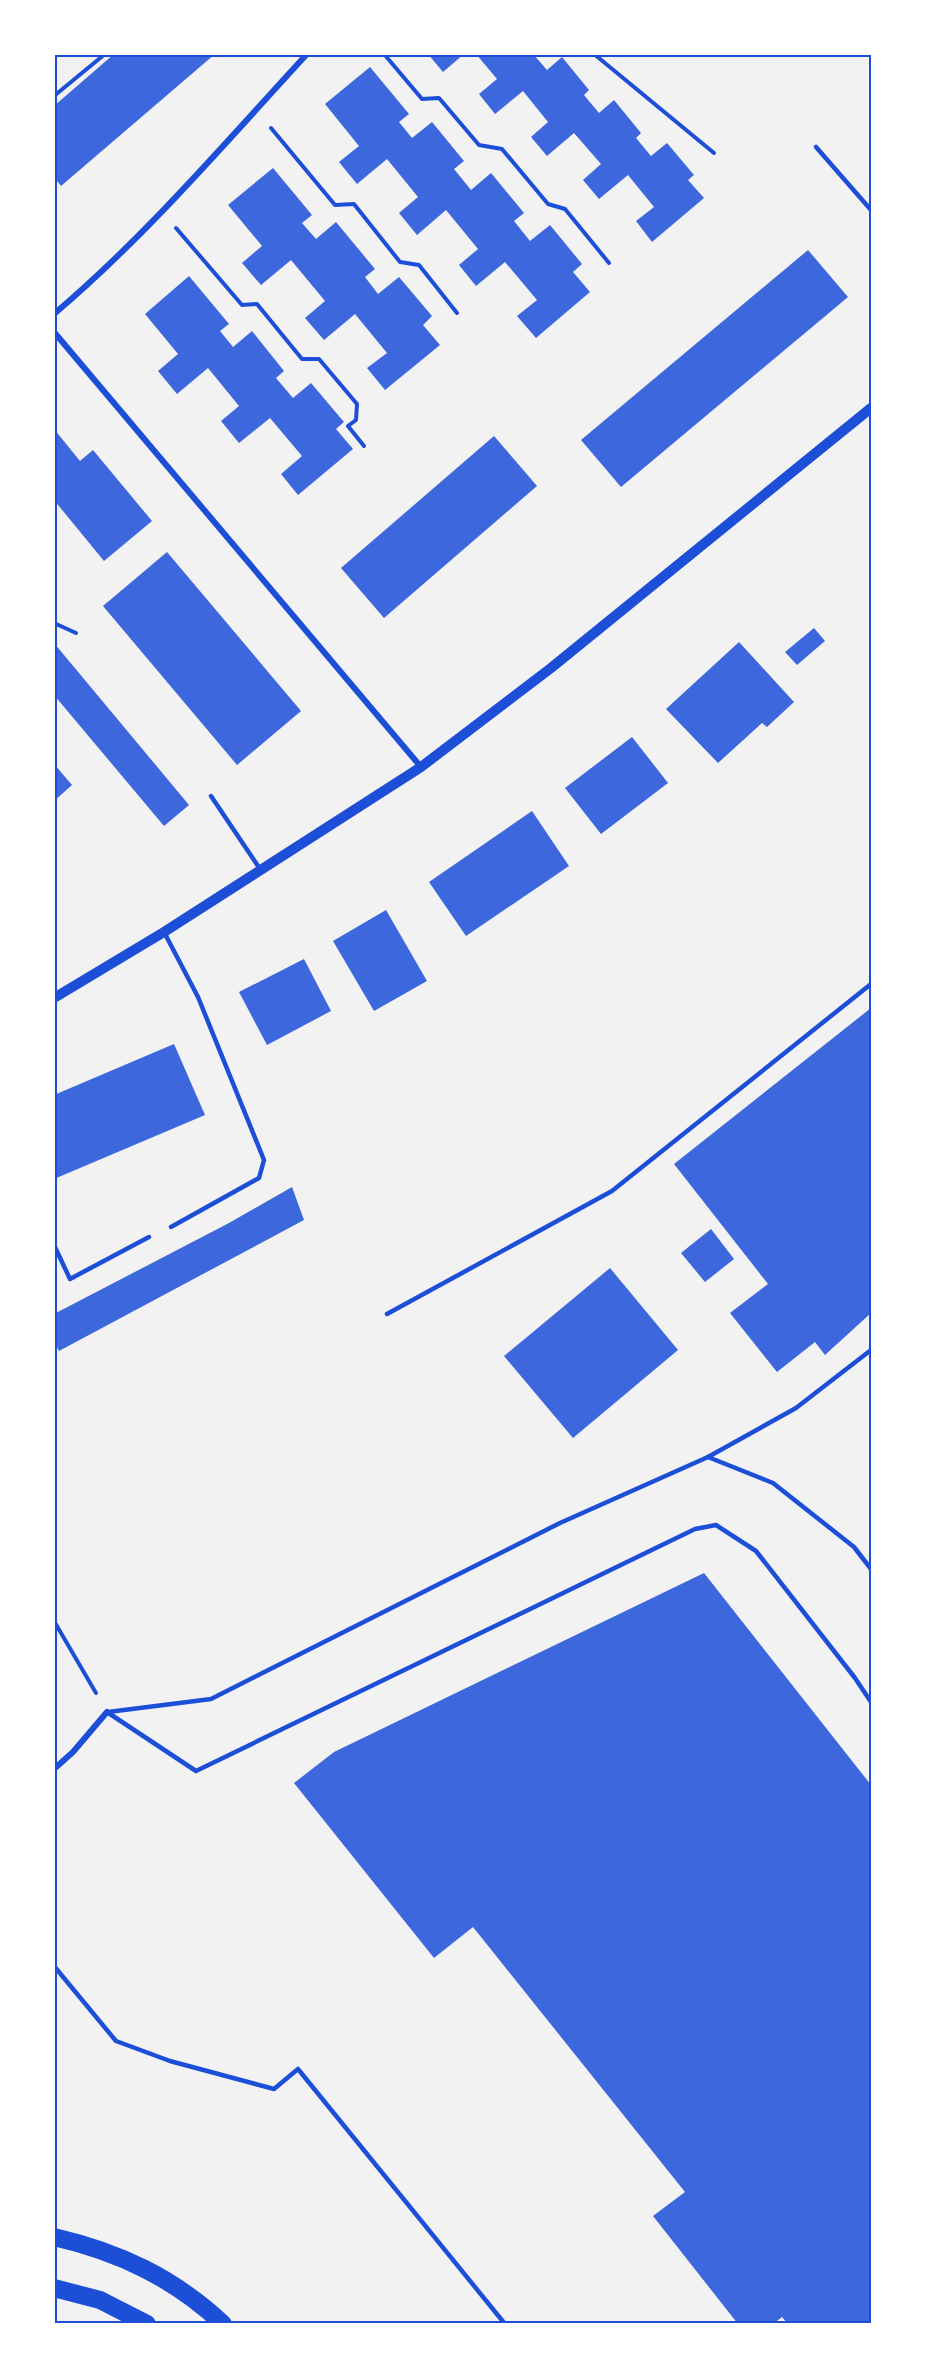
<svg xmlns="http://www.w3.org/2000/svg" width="925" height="2378" viewBox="0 0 925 2378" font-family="Ubuntu,sans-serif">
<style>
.building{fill:#3d67dc}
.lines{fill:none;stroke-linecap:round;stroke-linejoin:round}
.path{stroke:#1d4ed8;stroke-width:4}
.service{stroke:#1d4ed8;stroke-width:4.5}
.minor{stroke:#1d4ed8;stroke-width:6}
.tertiary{stroke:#1d4ed8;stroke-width:10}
.motorway{stroke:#1d4ed8;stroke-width:18}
.neatline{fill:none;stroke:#1d4ed8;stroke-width:2}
</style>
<rect width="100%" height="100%" fill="#f2f2f2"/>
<g class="building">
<polygon points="114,54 215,54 61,186 54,177 54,106"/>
<polygon points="428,54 464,54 443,72"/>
<polygon points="476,54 533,54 547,70 562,57 589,90 584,95 599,113 614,100 641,133 636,138 651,156 667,143 694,175 688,180 704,198 652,242 636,221 654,207 628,175 599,199 583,180 601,164 574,133 547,156 531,137 548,122 523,91 495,114 479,94 497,79"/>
<polygon points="370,67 409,114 399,122 412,138 432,122 464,161 454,169 471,190 491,173 524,213 514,221 530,241 550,225 582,264 573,272 590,292 536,338 517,316 537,300 505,262 476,286 459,265 478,249 446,210 417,235 399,213 418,197 387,159 357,184 339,162 359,146 325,104"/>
<polygon points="273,168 312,215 302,223 316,239 336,222 375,269 365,277 378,294 399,277 432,316 423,325 440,345 385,390 367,368 387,353 355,314 324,340 305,318 325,301 291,260 261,285 242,263 262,246 228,205"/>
<polygon points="808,250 848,297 621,487 581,440"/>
<polygon points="189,276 229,324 220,331 233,347 252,331 284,371 276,378 293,398 311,383 344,422 336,429 353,449 298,495 281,474 302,456 270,418 239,443 221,421 239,406 208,368 177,394 158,371 178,354 145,314"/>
<polygon points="54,429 80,461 93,450 152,521 104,561 54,500"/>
<polygon points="494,436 537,486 384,618 341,568"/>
<polygon points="167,552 301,711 237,765 103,606"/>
<polygon points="814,628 825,641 797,665 785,652"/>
<polygon points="739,642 794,702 767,727 762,723 718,763 666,709"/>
<polygon points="54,643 189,805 164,826 54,695"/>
<polygon points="632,737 668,783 601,834 565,788"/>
<polygon points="54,764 72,785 54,801"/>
<polygon points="532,811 569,866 466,936 429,882"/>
<polygon points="386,910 427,981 374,1011 333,941"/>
<polygon points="304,959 331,1011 267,1045 239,992"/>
<polygon points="871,1008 871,1313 825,1355 815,1342 777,1372 730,1313 768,1284 674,1164"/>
<polygon points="174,1044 205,1115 54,1179 54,1095"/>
<polygon points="292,1187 304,1220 59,1351 54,1341 54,1314 229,1223"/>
<polygon points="711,1229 734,1259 705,1282 681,1253"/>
<polygon points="610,1268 678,1350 573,1438 504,1356"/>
<polygon points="704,1573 871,1785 871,2324 788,2324 782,2317 773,2324 738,2324 653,2216 685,2192 473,1927 434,1958 294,1783 334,1752"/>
</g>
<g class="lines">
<g class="path">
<polyline points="384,54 422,99 439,98 479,145 502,149 548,204 565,209 609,263"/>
<polyline points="594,54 714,153"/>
<polyline points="54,96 105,54"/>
<polyline points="271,128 335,205 354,204 400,262 419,265 457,313"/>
<polyline points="176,228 242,305 257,304 302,359 319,359 357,404 356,420 348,426 364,446"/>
<polyline points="54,623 76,633"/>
<polyline points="54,1621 96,1693"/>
</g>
<g class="service">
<polyline points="816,147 871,210"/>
<polyline points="211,796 260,869"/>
<polyline points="164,932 198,997 264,1160 259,1178 171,1227"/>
<polyline points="54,1245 70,1279 149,1237"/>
<polyline points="387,1314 612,1191 871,984"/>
<polyline points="708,1457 773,1483 854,1547 871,1569"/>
<polyline points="107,1712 196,1771 695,1529 716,1525 756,1551 855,1678 871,1702"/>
<polyline points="108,1712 211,1699 560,1523 708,1457 796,1408 871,1350"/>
<polyline points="54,1966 116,2041 170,2061 274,2089 298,2069 505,2324"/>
</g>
<g class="minor">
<path d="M54 314C146 236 225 143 307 54"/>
<polyline points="54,332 421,767"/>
<polyline points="54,1769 73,1752 107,1712"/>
</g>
<polyline class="tertiary" points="54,998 164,932 421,767 551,668 871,408"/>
<g class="motorway">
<path d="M54 2237C119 2252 174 2278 223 2324"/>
<polyline points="54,2288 100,2300 147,2324"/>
</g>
</g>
<rect width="925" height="2378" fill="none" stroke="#ffffff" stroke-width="111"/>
<rect x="56" y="56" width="814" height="2266" class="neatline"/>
</svg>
